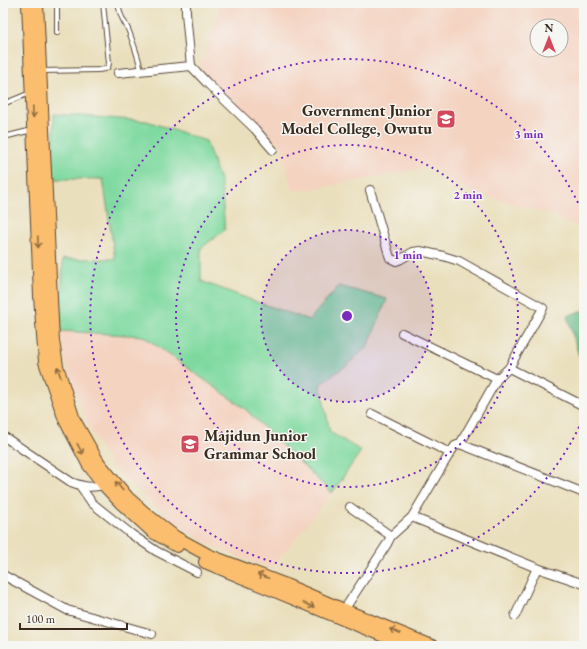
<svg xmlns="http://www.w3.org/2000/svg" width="587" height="649" viewBox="0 0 587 649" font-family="'EB Garamond',serif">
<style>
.built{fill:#f4d3c1;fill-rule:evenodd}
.green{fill:#7ed99f;stroke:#5c825e}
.forest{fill:#66b986;stroke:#507252}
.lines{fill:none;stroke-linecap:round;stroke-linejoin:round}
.lane-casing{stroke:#554536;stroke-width:6}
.street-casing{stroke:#554536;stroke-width:10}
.primary-casing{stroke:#554536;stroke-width:14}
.lane{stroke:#fff;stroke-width:4}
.street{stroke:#fff;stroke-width:8}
.primary{stroke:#fbbe6e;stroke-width:12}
.oneway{stroke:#916d42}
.ring{fill:none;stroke:#7b2cbf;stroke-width:2;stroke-dasharray:2 4}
.labels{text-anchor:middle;stroke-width:3;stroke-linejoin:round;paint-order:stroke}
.poi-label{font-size:16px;font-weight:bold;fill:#3b2a1e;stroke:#f6f6f2;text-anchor:end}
.centre{fill:#7b2cbf;stroke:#f6f6f2;stroke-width:2}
.ring-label{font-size:12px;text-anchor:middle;font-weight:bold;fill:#7b2cbf;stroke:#f6f6f2;stroke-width:3;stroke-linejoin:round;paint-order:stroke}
</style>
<rect width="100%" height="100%" fill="#f6f6f2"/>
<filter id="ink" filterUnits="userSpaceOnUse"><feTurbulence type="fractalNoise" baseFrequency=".025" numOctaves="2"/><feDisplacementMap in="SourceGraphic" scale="8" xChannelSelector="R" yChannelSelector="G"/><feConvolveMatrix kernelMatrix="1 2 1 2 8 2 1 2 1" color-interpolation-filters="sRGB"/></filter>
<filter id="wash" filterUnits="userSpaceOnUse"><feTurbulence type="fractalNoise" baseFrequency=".012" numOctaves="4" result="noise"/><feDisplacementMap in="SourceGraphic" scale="16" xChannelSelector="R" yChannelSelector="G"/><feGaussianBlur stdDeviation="0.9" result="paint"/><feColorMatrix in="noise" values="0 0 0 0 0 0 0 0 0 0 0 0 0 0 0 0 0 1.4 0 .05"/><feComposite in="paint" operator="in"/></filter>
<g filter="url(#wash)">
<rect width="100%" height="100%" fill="#eadfbc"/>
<g class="built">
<path d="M219 3H584V230L548 214 467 190 431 167 308 190H292L281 146 200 70 219 7ZM537 26H561V50H537Z"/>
<polygon points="60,331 143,336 244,408 332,493 271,569 238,557 207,543 187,532 163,513 116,471 105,455 92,433 78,399 66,363"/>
</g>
<polygon class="green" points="54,114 147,121 206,141 221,183 225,230 201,248 201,281 257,302 309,320 339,286 387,299 368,346 346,366 320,384 330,432 361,451 332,493 244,408 143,336 60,331 63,259 115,259 103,179 53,179"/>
<polygon class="forest" points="584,310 584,361 579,356 567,316"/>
</g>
<g filter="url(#ink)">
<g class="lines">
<defs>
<g id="lane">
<polyline points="57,3 57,33"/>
<path d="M119 3C118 13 124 21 128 29 133 42 139 58 141 71"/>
<polyline points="42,71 98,70 105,69 108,67 109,63 103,3"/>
<polyline points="3,104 30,93"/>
<polyline points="3,135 8,136 32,130"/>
</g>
<g id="street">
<polyline points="191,66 207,83 255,129 273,150"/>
<polyline points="118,73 191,66 186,13 186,3"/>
<polyline points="402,333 497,379"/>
<polyline points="509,368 580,404"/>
<polyline points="372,414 450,453"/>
<path d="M3 436 71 482C84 487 90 488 104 485"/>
<polyline points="460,444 584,493"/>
<polyline points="81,487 92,503 131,534 156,551 197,572"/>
<polyline points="350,507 391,536"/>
<polyline points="412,517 537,568 584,584"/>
<polyline points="3,575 67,610 152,634"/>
<polyline points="344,610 387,544 391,536 412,517 450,453 455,446 460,444 497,379 509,368 543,308 459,261 443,256 420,251 413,252 401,259 396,261 390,258 370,190"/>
<polyline points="515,616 537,568"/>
</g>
<g id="primary">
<polyline points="28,3 40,296 45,362 65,420 88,464 104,485 120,502 153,532 177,546"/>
<polyline points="37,3 53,341 57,366 74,420 98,462 128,498 146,514 175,537 208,555 281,583 344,610 432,646"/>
<polyline points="205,562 408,646"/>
</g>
</defs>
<use href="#lane" class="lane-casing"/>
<use href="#street" class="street-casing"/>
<use href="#primary" class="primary-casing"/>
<use href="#lane" class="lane"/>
<use href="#street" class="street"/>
<use href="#primary" class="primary"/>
</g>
<defs><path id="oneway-shaft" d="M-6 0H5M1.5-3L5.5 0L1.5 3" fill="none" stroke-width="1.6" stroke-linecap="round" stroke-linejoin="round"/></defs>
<g class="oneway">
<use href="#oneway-shaft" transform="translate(33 112) rotate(88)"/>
<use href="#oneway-shaft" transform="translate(38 242) rotate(88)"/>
<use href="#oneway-shaft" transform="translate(59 372) rotate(-108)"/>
<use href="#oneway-shaft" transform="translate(80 449) rotate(62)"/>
<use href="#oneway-shaft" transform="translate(119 486) rotate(-130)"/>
<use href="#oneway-shaft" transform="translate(263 576) rotate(-159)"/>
<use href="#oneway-shaft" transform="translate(309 605) rotate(23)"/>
<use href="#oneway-shaft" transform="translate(395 631) rotate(-158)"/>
</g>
</g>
<circle cx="347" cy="316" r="86" fill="#7b2cbf" fill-opacity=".12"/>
<g class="ring">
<circle cx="347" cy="316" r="86"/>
<circle cx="347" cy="316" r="171"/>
<path d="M584 416A257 257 0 1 1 584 216"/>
</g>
<defs>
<symbol id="school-square" viewBox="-11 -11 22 22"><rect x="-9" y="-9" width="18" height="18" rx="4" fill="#d1495b" stroke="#f6f6f2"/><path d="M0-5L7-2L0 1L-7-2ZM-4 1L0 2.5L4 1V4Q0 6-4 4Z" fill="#fff"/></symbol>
</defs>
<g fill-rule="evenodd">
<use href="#school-square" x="435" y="108" width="22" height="22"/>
<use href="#school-square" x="179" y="433" width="22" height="22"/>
</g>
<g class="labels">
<g class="poi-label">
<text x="432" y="116">Government Junior<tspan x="432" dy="18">Model College, Owutu</tspan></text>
<text x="204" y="441" text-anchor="start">Majidun Junior<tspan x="204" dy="18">Grammar School</tspan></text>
</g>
</g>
<circle cx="347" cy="316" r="6" class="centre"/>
<g class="ring-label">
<text x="529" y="138">3 min</text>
<text x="468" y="199">2 min</text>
<text x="408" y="259">1 min</text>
</g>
<rect width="587" height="649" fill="none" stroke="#f6f6f2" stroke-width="16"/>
<g transform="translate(549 38)"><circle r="19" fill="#f6f6f2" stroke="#aba49d"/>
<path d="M0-3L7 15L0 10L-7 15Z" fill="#d1495b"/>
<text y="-6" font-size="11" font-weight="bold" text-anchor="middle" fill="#3b2a1e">N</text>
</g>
<path d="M20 623v6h107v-6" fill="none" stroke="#3b2a1e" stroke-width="2"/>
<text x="26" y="623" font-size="12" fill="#3b2a1e" stroke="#f6f6f2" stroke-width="3" paint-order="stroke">100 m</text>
</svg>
